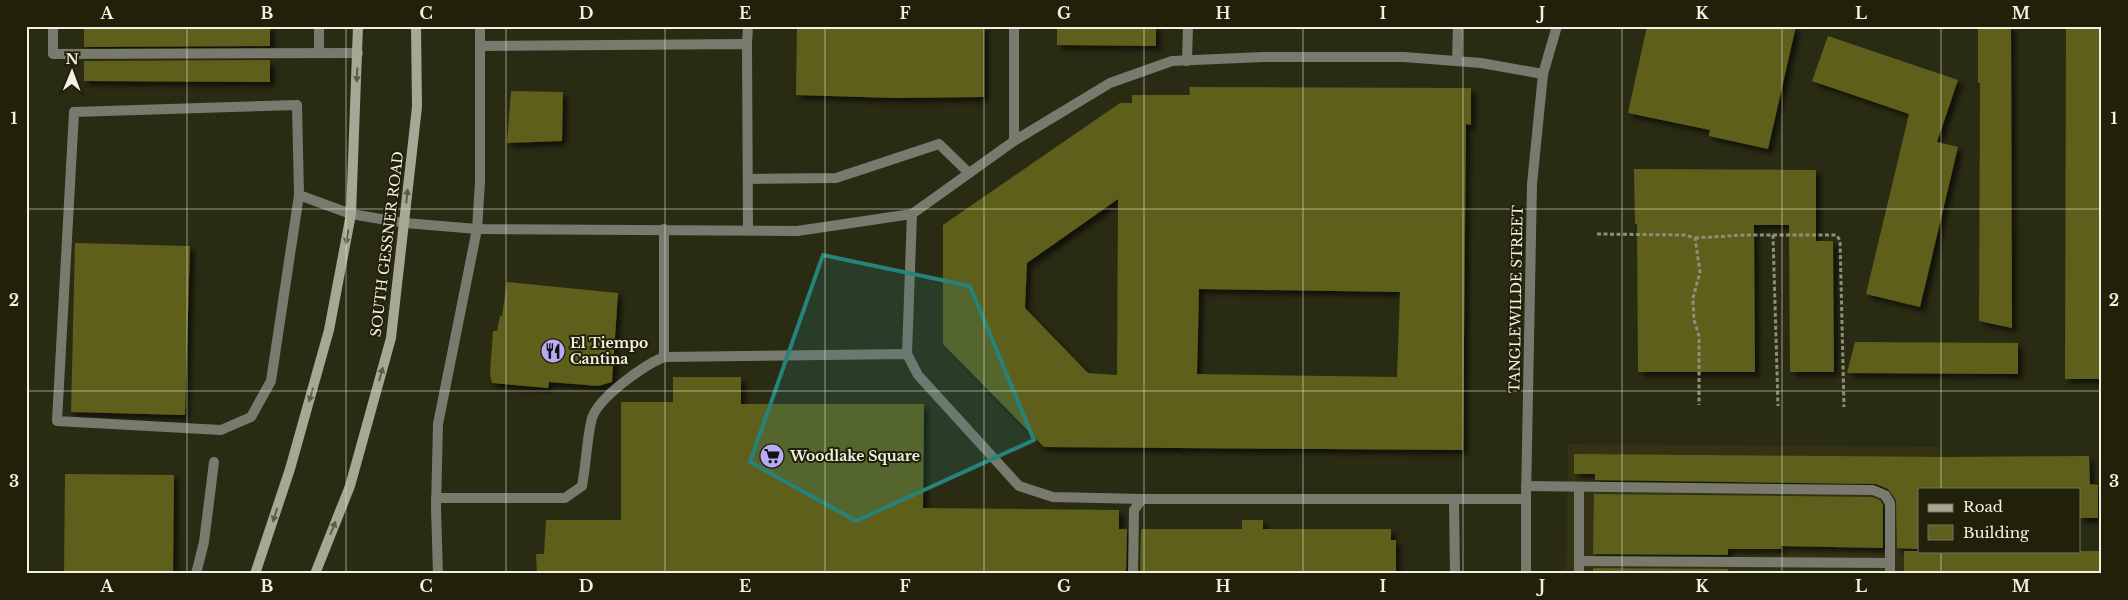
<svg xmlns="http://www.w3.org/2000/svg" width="2128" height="600" viewBox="0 0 2128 600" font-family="'Libre Baskerville',serif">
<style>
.built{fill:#333314}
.building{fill:#5e5f1e;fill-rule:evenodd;filter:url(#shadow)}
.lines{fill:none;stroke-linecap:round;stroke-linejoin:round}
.path{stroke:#8e8f7b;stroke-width:3;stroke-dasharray:4 2.5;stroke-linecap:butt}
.service{stroke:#797a6e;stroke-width:10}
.tertiary{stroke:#797a6e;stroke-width:10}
.secondary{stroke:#a6a794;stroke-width:10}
.oneway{fill:#5d5d48}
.marked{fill:#26827a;fill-opacity:0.2;stroke:#26827a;stroke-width:4;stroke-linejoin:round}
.grid{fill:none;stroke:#f1f2e3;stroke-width:1;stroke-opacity:0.55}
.labels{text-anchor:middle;stroke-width:4;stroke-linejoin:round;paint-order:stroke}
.street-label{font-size:14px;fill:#f1f2e3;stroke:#212109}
.poi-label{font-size:14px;font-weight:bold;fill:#f1f2e3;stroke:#212109;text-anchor:start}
.neatline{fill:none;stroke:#f1f2e3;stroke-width:2}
.grid-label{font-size:16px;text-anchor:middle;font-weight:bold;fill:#f1f2e3}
</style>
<defs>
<filter id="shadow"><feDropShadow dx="4.5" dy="4.5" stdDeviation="2.5" flood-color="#0009"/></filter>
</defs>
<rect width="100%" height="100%" fill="#2a2b13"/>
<polygon class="built" points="1568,444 1940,447 1938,489 1919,489 1919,551 1936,574 1566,574"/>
<g class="building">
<polygon points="84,26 270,26 270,46 84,47"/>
<polygon points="797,26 984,26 984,97 895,98 796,95"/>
<polygon points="1057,26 1156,26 1156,46 1057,45"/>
<polygon points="1647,26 1796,26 1768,149 1709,136 1710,130 1628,113"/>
<polygon points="1978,26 2011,26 2012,328 1979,321 1980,83 1978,83"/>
<polygon points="2066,26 2102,26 2101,379 2065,379"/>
<polygon points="1828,36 1958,80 1937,142 1958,147 1920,307 1866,294 1909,114 1812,81"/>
<polygon points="270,60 270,82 84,81 84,61"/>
<path d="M1189 87 1471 88V125L1466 124 1463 450 1044 447 943 344V225L1120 103H1132V95H1190ZM1118 199 1117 375 1088 373 1025 308 1027 263ZM1199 289 1400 292 1397 377 1197 374Z"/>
<polygon points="511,91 563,92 562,141 507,143"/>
<polygon points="1634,169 1816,170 1816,241 1833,241 1834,372 1790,372 1789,225 1754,225 1755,372 1638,372 1637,224 1635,224"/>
<polygon points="75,243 190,246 185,415 71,412"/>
<polygon points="507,282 618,293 612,382 598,386 549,382 548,388 492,383 490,374 493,331 497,331 500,316 502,316"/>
<polygon points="1855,342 2018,343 2018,374 1847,373"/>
<polygon points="673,377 741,377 741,404 924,404 923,508 1119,510 1119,529 1127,529 1126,574 537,574 536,554 544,554 546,520 621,520 621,402 673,402"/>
<polygon points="1574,454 1946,457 2089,456 2090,484 2098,485 2098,518 2079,518 2079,489 1919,489 1919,549 1897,548 1896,500 1888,489 1876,484 1595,480 1595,474 1574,474"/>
<polygon points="65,474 174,475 173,574 64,574"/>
<polygon points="1594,494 1872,497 1880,500 1883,505 1883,548 1781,546 1781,549 1728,549 1728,555 1593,554"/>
<polygon points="1242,520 1263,520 1263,529 1391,529 1391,540 1396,540 1396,574 1140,574 1141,529 1242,529"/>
<rect x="1904" y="551" width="198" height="23"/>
<polygon points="1593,568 1728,569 1728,574 1593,574"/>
</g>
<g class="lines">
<g class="path">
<polyline points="1597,234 1685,235 1695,238 1700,272 1693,298 1694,320 1699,336 1699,405"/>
<polyline points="1773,235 1836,235 1840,240 1844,407"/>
<polyline points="1695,238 1744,235 1773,235 1778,406"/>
</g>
<g class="service">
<polyline points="53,26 53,54 358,53"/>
<polyline points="1014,26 1014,141"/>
<polyline points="747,44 748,26"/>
<polyline points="480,46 747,44 748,230"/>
<polyline points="319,52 319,26"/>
<polyline points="1187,61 1188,26"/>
<polyline points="1457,61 1458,26"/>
<polyline points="748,179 836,178 939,144 969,173"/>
<polyline points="299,195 271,381 251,417 221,430 57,421 74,112 297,105 299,195 351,214 405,223 477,229 797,231 912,214 1014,141 1110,83 1172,61 1263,57 1404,57 1481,63 1543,74"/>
<polyline points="664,229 664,357"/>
<polyline points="907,354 912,214"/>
<polyline points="1526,486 1873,490 1885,495 1890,503 1890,574"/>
<path d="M436 498H565L582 486C586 465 587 437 592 418 599 397 644 365 664 357L907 354 918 375 1019 486 1053 497 1142 499"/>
<polyline points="1454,500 1455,574"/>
<polyline points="1579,561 1890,563"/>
<polyline points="196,574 204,542 214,462"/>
<polyline points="438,574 436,508 438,424 477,229 480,182 480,26"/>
<polyline points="1133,574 1134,510 1142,499 1526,499"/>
<polyline points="1579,574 1579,487"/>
</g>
<polyline class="tertiary" points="1526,574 1526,499 1532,184 1543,74 1557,26"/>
<g class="secondary">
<polyline points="255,574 290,469 329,330 351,214 358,26"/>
<polyline points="315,574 350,486 391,338 417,107 416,26"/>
</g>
</g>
<defs><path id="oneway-solid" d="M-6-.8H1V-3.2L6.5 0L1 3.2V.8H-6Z" transform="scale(1.25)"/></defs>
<g class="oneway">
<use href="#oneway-solid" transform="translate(357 75) rotate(92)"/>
<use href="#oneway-solid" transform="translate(407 196) rotate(-84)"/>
<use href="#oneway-solid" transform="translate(347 237) rotate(100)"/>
<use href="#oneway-solid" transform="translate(381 374) rotate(-74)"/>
<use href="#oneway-solid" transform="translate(311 395) rotate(106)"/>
<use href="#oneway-solid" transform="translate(275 515) rotate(108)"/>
<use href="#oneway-solid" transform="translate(333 528) rotate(-68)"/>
</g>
<path class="marked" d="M823 255 970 286 1034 440 856 521 750 462Z"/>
<path class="grid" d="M187 26V574M346 26V574M506 26V574M665 26V574M825 26V574M984 26V574M1144 26V574M1303 26V574M1463 26V574M1622 26V574M1782 26V574M1941 26V489M26 209H2102M26 391H2102M1941 551V574"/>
<defs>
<symbol id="restaurant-disc" viewBox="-11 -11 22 22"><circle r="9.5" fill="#b9aaf7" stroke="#212109"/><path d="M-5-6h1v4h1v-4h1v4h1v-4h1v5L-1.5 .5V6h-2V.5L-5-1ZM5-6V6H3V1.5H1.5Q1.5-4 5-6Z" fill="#111"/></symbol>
<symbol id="supermarket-disc" viewBox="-11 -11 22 22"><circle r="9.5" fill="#b9aaf7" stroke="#212109"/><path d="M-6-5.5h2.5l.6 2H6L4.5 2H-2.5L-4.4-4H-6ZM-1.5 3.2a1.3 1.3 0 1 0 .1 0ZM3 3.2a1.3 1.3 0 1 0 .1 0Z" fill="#111"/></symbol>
</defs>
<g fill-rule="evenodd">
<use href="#restaurant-disc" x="539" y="337" width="28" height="28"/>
<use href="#supermarket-disc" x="758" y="442" width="28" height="28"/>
</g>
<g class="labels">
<g class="street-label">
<text transform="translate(387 244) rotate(-83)" y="5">SOUTH GESSNER ROAD</text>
<text transform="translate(1516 299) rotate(-89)" y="5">TANGLEWILDE STREET</text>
</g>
<g class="poi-label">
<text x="570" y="348">El Tiempo<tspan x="570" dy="16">Cantina</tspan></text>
<text x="790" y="461">Woodlake Square</text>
</g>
</g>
<rect width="2128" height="600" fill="none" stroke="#212109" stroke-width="55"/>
<rect x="1918" y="488" width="162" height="65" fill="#212109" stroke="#747560"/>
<rect x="1928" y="504" width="25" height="8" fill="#a6a794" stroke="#747560"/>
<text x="1963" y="512" font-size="15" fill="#f1f2e3">Road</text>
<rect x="1928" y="525" width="25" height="15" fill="#5e5f1e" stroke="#747560"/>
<text x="1963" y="538" font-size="15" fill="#f1f2e3">Building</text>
<g transform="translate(72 72) rotate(1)" stroke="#212109" stroke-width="4" paint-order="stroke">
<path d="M0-4L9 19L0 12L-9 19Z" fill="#f1f2e3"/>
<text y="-8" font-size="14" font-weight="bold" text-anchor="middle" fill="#f1f2e3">N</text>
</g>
<rect x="28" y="28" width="2072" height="544" class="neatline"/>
<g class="grid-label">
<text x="107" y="19">A</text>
<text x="267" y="19">B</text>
<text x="426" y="19">C</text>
<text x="586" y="19">D</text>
<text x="745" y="19">E</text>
<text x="905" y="19">F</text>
<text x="1064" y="19">G</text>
<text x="1223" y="19">H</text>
<text x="1383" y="19">I</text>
<text x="1542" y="19">J</text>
<text x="1702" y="19">K</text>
<text x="1861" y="19">L</text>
<text x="2021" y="19">M</text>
<text x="14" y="124">1</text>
<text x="2114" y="124">1</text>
<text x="14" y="306">2</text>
<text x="2114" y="306">2</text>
<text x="14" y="487">3</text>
<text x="2114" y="487">3</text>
<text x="107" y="592">A</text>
<text x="267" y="592">B</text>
<text x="426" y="592">C</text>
<text x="586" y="592">D</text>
<text x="745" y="592">E</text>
<text x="905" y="592">F</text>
<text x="1064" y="592">G</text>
<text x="1223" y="592">H</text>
<text x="1383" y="592">I</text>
<text x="1542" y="592">J</text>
<text x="1702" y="592">K</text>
<text x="1861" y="592">L</text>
<text x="2021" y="592">M</text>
</g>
</svg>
